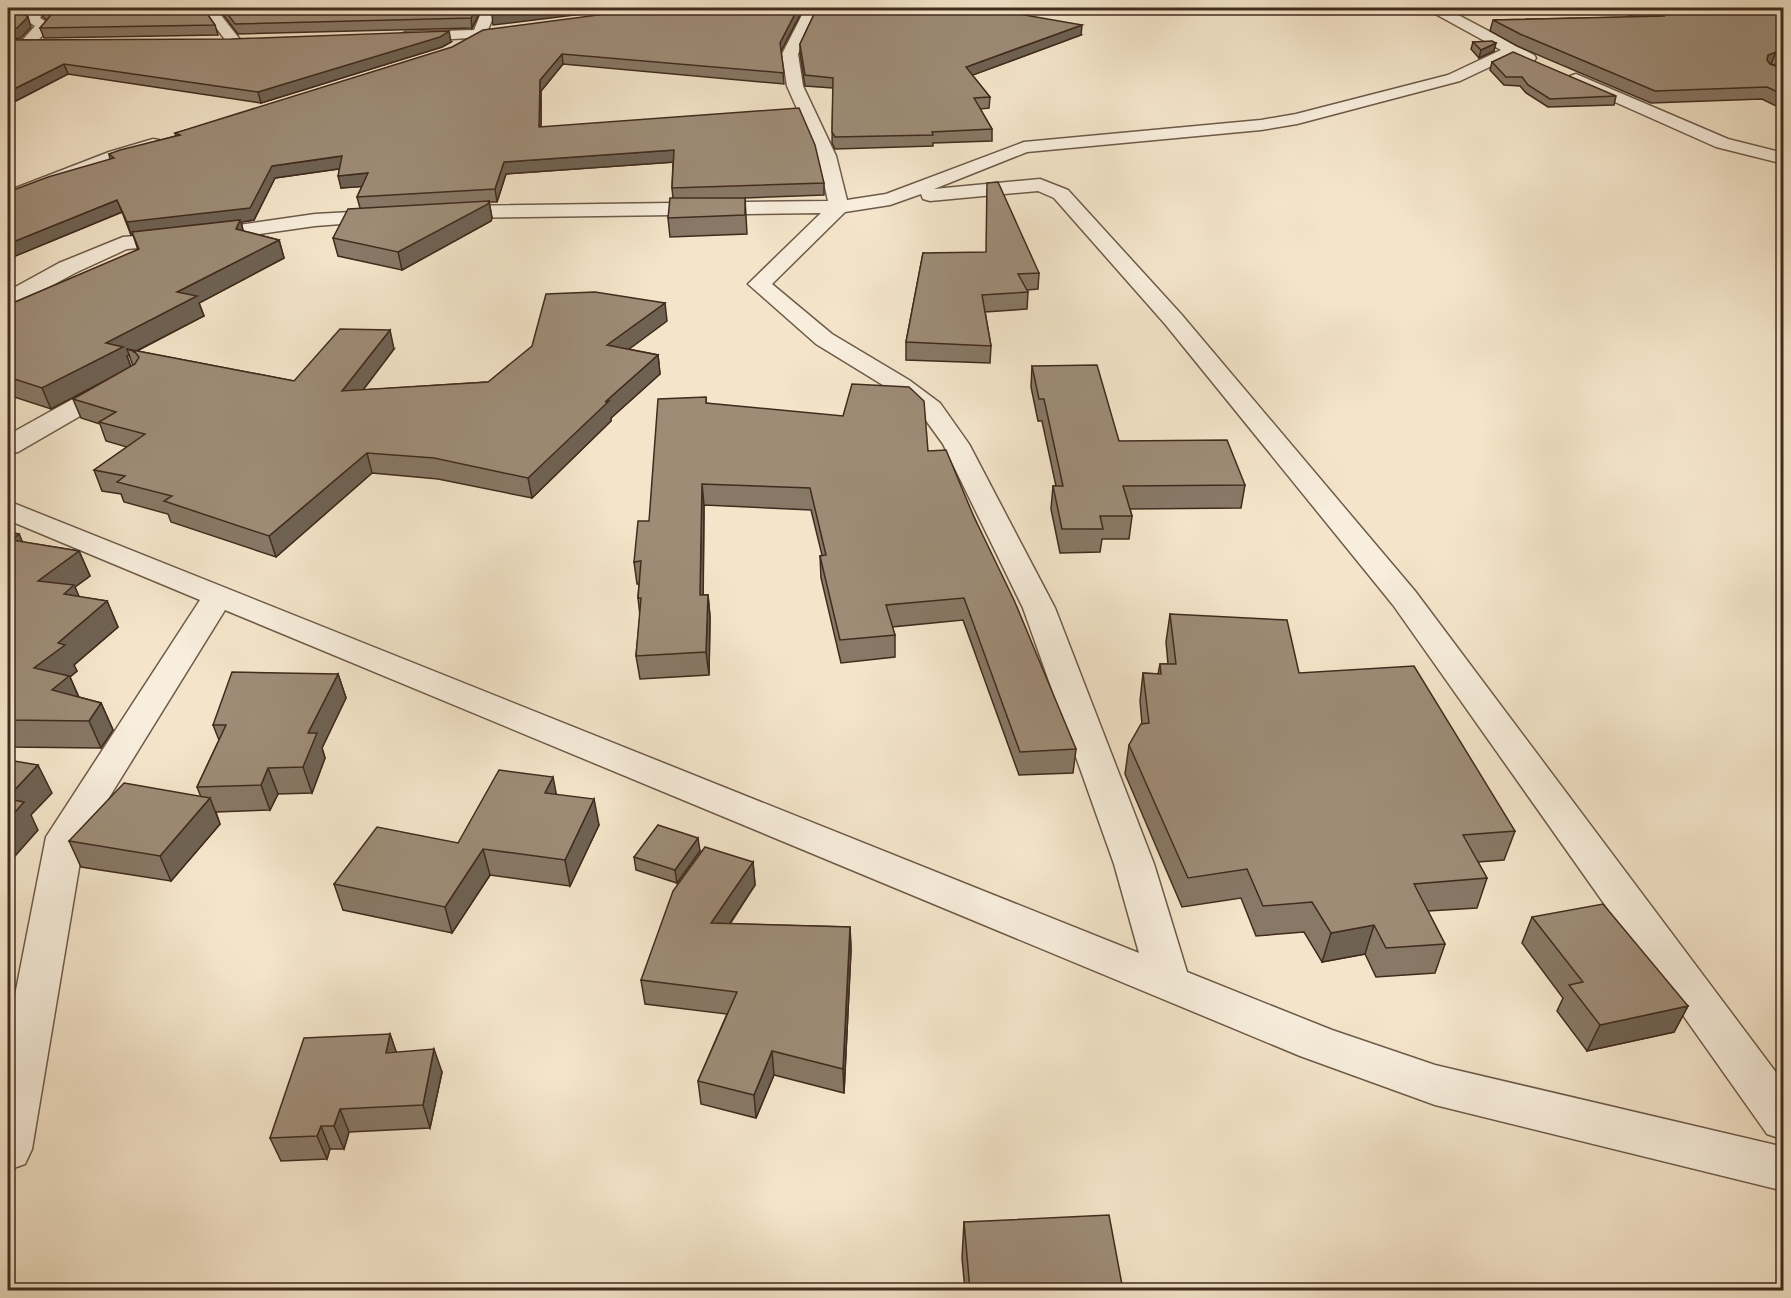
<svg xmlns="http://www.w3.org/2000/svg" width="1791" height="1298" viewBox="0 0 1791 1298" font-family="Vollkorn,serif">
<style>
.lines{fill:none;stroke-linecap:round;stroke-linejoin:round}
.minor-casing{stroke:#6e5a49;stroke-width:3}
.minor{fill:#f8eedd;fill-rule:evenodd}
.wall{fill:#887866;stroke:#412b1e;stroke-width:1.5;fill-rule:evenodd}
.shaded-wall{fill:#6f6253;stroke:#412b1e;stroke-width:1.5}
.building{fill:#9e8c77;stroke:#412b1e;stroke-width:1.5}
</style>
<rect width="100%" height="100%" fill="#f4e5ca"/>
<filter id="stains"><feTurbulence type="fractalNoise" baseFrequency=".00333" numOctaves="4"/><feColorMatrix values="0 0 0 0 .2 0 0 0 0 .09 0 0 0 0 .02 0 0 0 .5 -.17"/></filter>
<radialGradient id="worn" r=".72"><stop offset=".6" stop-color="#630" stop-opacity="0"/><stop offset="1" stop-color="#630" stop-opacity=".3"/></radialGradient>
<g class="lines">
<defs>
<g id="minor">
<polygon points="32,8 46,8 40,18 52,25 31,48 26,50 18,45 35,26 25,20"/>
<polygon points="205,8 219,8 220,14 242,42 239,45 229,45 206,14"/>
<polygon points="483,8 497,8 485,37 405,42 397,37 405,32 474,30"/>
<polygon points="801,8 815,8 816,15 798,54 803,86 836,156 847,200 886,194 1024,142 1261,120 1296,114 1448,75 1501,50 1430,11 1428,8 1445,8 1534,55 1536,58 1534,61 1522,61 1513,56 1460,81 1297,124 1261,130 1027,152 934,189 1040,179 1068,190 1181,314 1415,591 1784,1083 1784,1140 1767,1134 1393,605 1165,324 1054,198 1038,191 930,201 923,199 921,194 890,205 845,212 772,284 832,334 909,380 940,403 969,444 1055,608 1154,864 1187,972 1332,1030 1435,1065 1784,1147 1784,1191 1435,1105 1300,1056 225,610 84,838 32,1149 25,1164 8,1170 8,1031 46,837 200,600 8,520 8,501 1139,953 1114,864 1023,608 943,444 922,415 891,390 816,344 748,284 821,213 448,218 441,216 438,212 441,208 448,206 828,201 818,156 787,86 782,54 802,15"/>
<polygon points="1576,74 1728,139 1784,153 1784,164 1716,147 1570,82 1568,79 1570,76"/>
<polygon points="153,139 159,140 162,144 159,148 8,204 8,191 109,152"/>
<polygon points="387,210 394,212 397,216 394,220 315,226 196,243 127,249 75,273 16,305 8,307 8,291 59,263 123,237 196,231 315,214"/>
<polygon points="116,377 125,380 129,385 125,390 18,452 8,454 8,435 107,380"/>
</g>
</defs>
<use href="#minor" class="minor-casing"/>
<use href="#minor" class="minor"/>
</g>
<g class="wall">
<polygon points="40,8 203,8 215,25 218,35 44,38 40,28 47,20 43,17"/>
<polygon points="221,8 482,8 472,28 238,34 222,13"/>
<path d="M651 8H799L800 15 781 51 784 84 563 64 541 91V127L824 183V195L745 198 747 234 670 237 668 218 673 198 672 188 673 162 506 174 497 202H489L492 218 491 221 402 270 338 256 333 238 360 208 357 197 362 186 341 188 339 169 275 178 254 220 241 222 243 231 279 240 284 258 199 303 204 316 137 351 294 381 394 349 363 390 488 382 667 321 628 349 658 355 660 374 611 418V421L532 498 438 479 372 473 276 557 171 522 168 514 124 502 121 494 102 491 94 470 127 447 106 441 100 424 81 418 73 399 126 369 51 409 8 395V305L138 250 133 235H131L122 212 8 259 110 159 109 154 176 136 175 133ZM129 355 133 366 131 367 127 356Z"/>
<polygon points="816,8 966,8 968,10 1081,35 972,75 990,97 989,108 980,109 992,129 992,141 933,143 933,146 835,149 832,143 833,88 805,86 800,54 800,44 816,10"/>
<polygon points="1610,8 1784,8 1784,68 1771,64 1784,69 1784,110 1762,99 1651,103 1517,46 1490,31 1493,20 1634,17"/>
<polygon points="8,40 451,42 442,47 261,103 68,74 8,105"/>
<polygon points="1473,42 1494,51 1479,58 1471,49"/>
<polygon points="1492,62 1616,96 1614,105 1548,107 1526,93 1520,86 1504,85 1490,70"/>
<polygon points="923,253 1039,273 1038,289 1027,290 1028,292 1027,309 985,312 991,346 990,363 906,360 906,342"/>
<polygon points="1032,366 1119,441 1245,485 1241,508 1130,509 1132,516 1129,539 1102,539 1100,552 1060,553 1051,509 1053,486 1056,486 1042,421 1038,421 1031,387"/>
<polygon points="706,397 706,403 928,451 974,517 1076,749 1073,773 1019,775 963,620 892,627 895,635 895,657 841,663 821,578 820,556 822,555 811,510 704,505 703,595 708,595 710,617 709,675 640,679 636,656 640,616 638,598 639,584 637,584 634,562"/>
<polygon points="8,532 19,534 22,542 79,551 90,576 75,587 79,597 107,601 118,627 74,665 77,671 70,677 79,697 101,703 113,730 101,748 8,747"/>
<polygon points="1170,614 1299,673 1515,831 1504,860 1478,862 1487,878 1477,908 1428,911 1445,944 1435,973 1376,977 1365,954 1322,962 1304,932 1256,936 1241,898 1182,907 1125,774 1129,745 1142,724 1140,701 1143,673 1158,674 1160,664 1168,664 1166,642"/>
<polygon points="338,674 346,698 322,748 325,758 312,793 278,794 270,810 216,812 220,824 171,881 81,867 69,841 201,797 197,787 219,740 213,725"/>
<polygon points="556,794 599,825 570,886 490,875 452,933 343,910 334,884 458,843"/>
<polygon points="700,851 677,883 636,870 634,857"/>
<polygon points="753,862 755,885 730,924 850,927 851,950 844,1093 774,1075 756,1118 701,1104 698,1081 727,1014 645,1004 641,980"/>
<polygon points="1532,917 1688,1006 1674,1032 1587,1051 1557,1011 1563,998 1522,943"/>
<polygon points="390,1034 396,1052 442,1072 430,1128 349,1132 344,1149 330,1149 327,1159 281,1161 270,1138"/>
<polygon points="964,1222 1123,1290 965,1290 962,1258"/>
</g>
<g class="shaded-wall">
<polygon points="21,8 31,8 23,21 19,11"/>
<polygon points="476,8 482,8 472,28 471,18"/>
<polygon points="555,8 632,8 493,25 492,15"/>
<polygon points="798,8 799,8 800,15 780,53 780,43"/>
<polygon points="28,17 31,27 21,38 8,39 8,29"/>
<polygon points="1082,25 1081,35 965,78 966,67"/>
<polygon points="449,31 451,42 442,47 261,103 258,92"/>
<polygon points="1496,43 1494,51 1479,58 1481,50"/>
<polygon points="1776,52 1771,64 1764,67 1768,55"/>
<polygon points="562,54 563,64 541,91 541,138 539,127 540,80"/>
<polygon points="64,64 68,74 8,105 8,92"/>
<polygon points="674,150 675,162 506,174 497,202 495,189 504,162"/>
<polygon points="342,156 345,168 275,178 254,220 241,222 245,238 236,229 239,222 131,235 127,222 272,166"/>
<polygon points="368,173 371,186 341,188 338,176"/>
<polygon points="117,200 122,212 8,259 8,244"/>
<polygon points="489,201 492,218 491,221 402,270 398,252"/>
<polygon points="279,240 284,258 199,303 204,316 134,352 134,351 127,349 129,355 127,356 131,367 51,409 42,388 177,292"/>
<polygon points="665,303 667,321 609,364 607,345"/>
<polygon points="390,330 394,349 347,411 342,391"/>
<polygon points="658,355 660,374 611,418 611,421 532,498 528,478 605,402"/>
<polygon points="367,453 372,473 276,557 269,536"/>
<polygon points="702,484 704,505 703,617 700,595"/>
<polygon points="19,534 31,560 12,540"/>
<polygon points="79,551 90,576 75,587 85,610 38,581"/>
<polygon points="708,595 710,617 709,675 706,652"/>
<polygon points="107,601 118,627 74,665 77,671 70,677 81,703 65,717 34,668 58,643"/>
<polygon points="338,674 346,698 322,748 325,758 312,793 303,767 308,733"/>
<polygon points="101,703 113,730 101,748 89,721"/>
<polygon points="38,765 52,793 31,815 38,830 8,864 8,797"/>
<polygon points="268,768 278,794 270,810 261,785"/>
<polygon points="553,777 558,803 545,793"/>
<polygon points="210,798 220,824 171,881 160,856"/>
<polygon points="594,799 599,825 570,886 565,860"/>
<polygon points="698,838 700,851 677,883 675,870"/>
<polygon points="483,849 490,875 452,933 445,907"/>
<polygon points="753,862 755,885 714,947 711,923"/>
<polygon points="1374,925 1365,954 1322,962 1331,933"/>
<polygon points="850,927 851,950 844,1093 843,1069"/>
<polygon points="1688,1006 1674,1032 1587,1051 1600,1025"/>
<polygon points="390,1034 398,1057 386,1053"/>
<polygon points="434,1049 442,1072 430,1128 423,1105"/>
<polygon points="772,1051 774,1075 756,1118 754,1095"/>
<polygon points="340,1109 349,1132 344,1149 334,1126"/>
<polygon points="321,1126 330,1149 327,1159 317,1136"/>
</g>
<g class="building">
<polygon points="8,8 21,8 19,11 28,17 17,28 8,29"/>
<polygon points="40,8 203,8 215,25 40,28 51,15"/>
<polygon points="223,8 476,8 471,18 235,24"/>
<polygon points="494,8 555,8 492,15"/>
<polygon points="651,8 798,8 780,43 784,73 562,54 540,80 539,127 799,108 815,145 824,183 672,188 674,150 504,162 495,189 357,197 368,173 338,176 342,156 272,166 250,208 127,222 117,200 8,244 8,192 48,177 114,158 109,154 120,150 180,135 175,133 452,47 483,30"/>
<polygon points="817,8 966,8 968,10 978,10 981,8 985,8 1082,25 966,67 990,97 974,98 992,129 932,132 933,135 835,137 832,132 833,78 805,75 800,44"/>
<polygon points="1642,8 1784,8 1784,54 1776,52 1768,55 1767,60 1770,64 1784,69 1784,95 1767,87 1655,91 1520,34 1493,20 1665,16"/>
<polygon points="449,31 440,37 258,92 64,64 8,92 8,40 231,39"/>
<polygon points="1492,41 1496,43 1481,50 1473,42"/>
<polygon points="1513,52 1616,96 1550,99 1528,85 1522,77 1506,77 1492,62"/>
<polygon points="998,182 1039,273 1018,274 1028,292 982,295 991,346 906,342 923,253 986,252 987,183"/>
<polygon points="670,198 745,198 745,215 668,218"/>
<polygon points="489,201 488,204 398,252 333,238 348,209"/>
<polygon points="240,220 236,229 279,240 177,292 197,296 106,343 123,347 42,388 8,377 8,305 139,249 132,232"/>
<polygon points="595,292 665,303 607,345 658,355 605,402 609,401 528,478 434,458 367,453 269,536 164,501 172,496 117,482 125,476 94,470 145,434 99,422 116,412 73,399 135,364 139,357 134,351 127,349 294,381 340,329 390,330 342,391 488,382 532,346 546,294"/>
<polygon points="1097,365 1119,441 1227,440 1245,485 1123,486 1132,516 1100,516 1103,529 1062,529 1053,486 1063,486 1044,399 1039,399 1032,366"/>
<polygon points="852,384 909,387 924,401 928,451 946,450 974,517 1014,600 1076,749 1020,752 964,598 886,605 895,635 840,640 820,556 826,555 810,488 702,484 700,595 708,595 706,652 636,656 641,598 638,598 641,561 634,562 638,521 649,521 658,399 706,397 706,403 843,416"/>
<polygon points="8,532 19,534 12,540 79,551 38,581 74,585 64,594 107,601 58,643 65,645 34,668 69,676 52,690 101,703 89,721 8,720"/>
<polygon points="1170,614 1287,620 1299,673 1414,666 1515,831 1463,835 1487,878 1414,884 1445,944 1386,948 1374,925 1331,933 1312,902 1263,906 1247,869 1188,878 1129,745 1141,724 1149,723 1143,673 1161,674 1160,664 1176,664"/>
<polygon points="232,672 338,674 308,733 317,733 303,767 268,768 261,785 197,787 226,725 213,725"/>
<polygon points="8,760 38,765 8,797"/>
<polygon points="499,770 553,777 545,793 594,799 565,860 483,849 445,907 334,884 377,827 458,843"/>
<polygon points="124,783 210,798 160,856 69,841"/>
<polygon points="8,799 24,802 8,820"/>
<polygon points="658,825 698,838 675,870 634,857"/>
<polygon points="705,847 753,862 711,923 850,927 843,1069 772,1051 754,1095 698,1081 737,992 641,980 673,891"/>
<polygon points="1603,904 1688,1006 1600,1025 1569,985 1583,982 1532,917"/>
<polygon points="390,1034 386,1053 434,1049 423,1105 340,1109 334,1126 321,1126 317,1136 270,1138 304,1038"/>
<polygon points="1109,1215 1123,1290 970,1290 964,1222"/>
</g>
<rect width="1791" height="1298" fill="none" stroke="#f4e5ca" stroke-width="30"/>
<rect x="9" y="9" width="1773" height="1280" fill="none" stroke="#412b1e" stroke-width="3"/>
<rect x="15" y="15" width="1761" height="1268" fill="none" stroke="#412b1e" stroke-width="1.5"/>
<rect width="100%" height="100%" filter="url(#stains)"/>
<rect width="100%" height="100%" fill="url(#worn)"/>
</svg>
